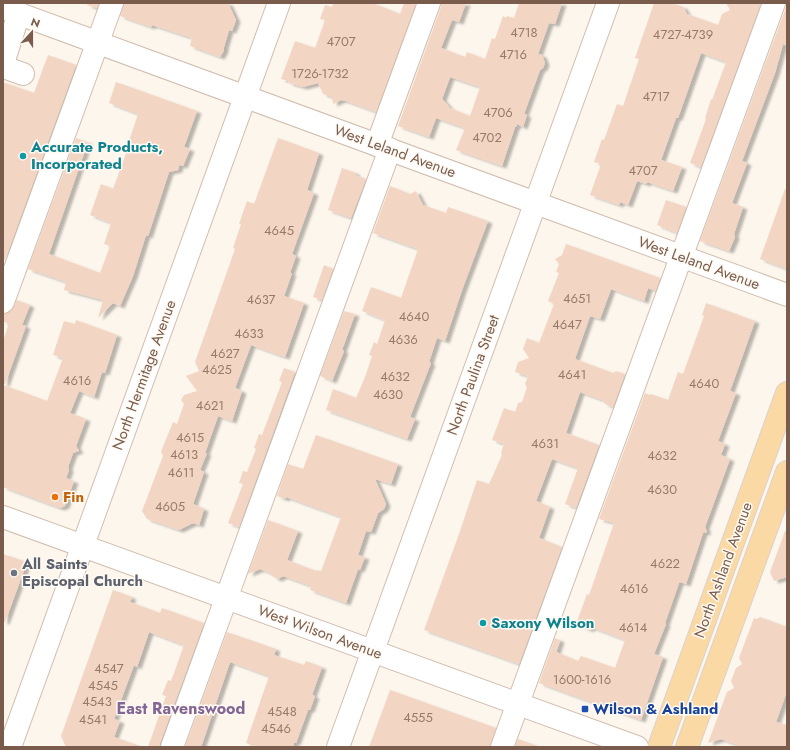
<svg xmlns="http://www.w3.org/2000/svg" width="790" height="750" viewBox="0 0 790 750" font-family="Jost,sans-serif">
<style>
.building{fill:#f3d5c3;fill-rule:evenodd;filter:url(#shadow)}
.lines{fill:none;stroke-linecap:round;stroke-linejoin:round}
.minor-casing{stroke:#d1beb0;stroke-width:24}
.major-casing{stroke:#dad1cd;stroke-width:24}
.minor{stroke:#fff;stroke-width:22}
.major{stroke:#fbd9a5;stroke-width:22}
.culture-dot{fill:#0f9aa8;stroke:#fffaf3;stroke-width:1.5}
.food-dot{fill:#e8710a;stroke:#fffaf3;stroke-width:1.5}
.worship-dot{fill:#6b7280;stroke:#fffaf3;stroke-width:1.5}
.transit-dot{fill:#1a4fb4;stroke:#fffaf3;stroke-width:1.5}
.labels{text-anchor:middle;stroke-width:3;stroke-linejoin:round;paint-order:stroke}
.number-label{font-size:13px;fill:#987a6a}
.culture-label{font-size:15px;font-weight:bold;fill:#0d838f;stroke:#fffaf3;text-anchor:start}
.street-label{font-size:15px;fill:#7a5c4d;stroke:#fffaf3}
.food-label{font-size:15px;font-weight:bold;fill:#c56008;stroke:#fffaf3;text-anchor:start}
.worship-label{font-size:15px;font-weight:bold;fill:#5b616d;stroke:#fffaf3;text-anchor:start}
.transit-label{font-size:15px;font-weight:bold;fill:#164399;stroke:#fffaf3;text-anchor:start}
.neighbourhood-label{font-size:16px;font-weight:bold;fill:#846695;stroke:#fffaf3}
</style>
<defs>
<filter id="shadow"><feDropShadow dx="4.5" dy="2.5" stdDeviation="1" flood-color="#0004"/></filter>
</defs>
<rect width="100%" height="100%" fill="#fdf6ec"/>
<g class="building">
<polygon points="88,3 99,3 97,8 87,5"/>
<polygon points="124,3 228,3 236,20 232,31 229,30 224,47 224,50 220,57 190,46 192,38 152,25 151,27 120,16"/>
<polygon points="333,3 373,3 400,14 404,3 416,3 376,112 346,101 341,100 333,104 332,97 323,94 318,83 303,87 289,83 288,81 281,79 295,41 315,48 325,20 320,19 325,5 332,7"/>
<path d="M441 3H466L459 22 452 20 441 48 465 57 467 52 485 59 492 38 495 39 503 16 506 18 507 16 514 18 519 3H562L555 24 549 23 538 54 542 55 545 63 543 68 540 70 524 114 527 115 523 127 517 124 516 127H515L502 166 456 150 465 128 436 118 429 137 398 126 441 7ZM450 77 480 87 470 116 450 108 442 99Z"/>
<polygon points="654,3 672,3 683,7 687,14 718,25 722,14 730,10 726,3 761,3 701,167 690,163 706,119 705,118 711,99 712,100 726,62 701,53 678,118 676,118 661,160 682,167 673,191 647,182 646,184 637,181 628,205 620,202 619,205 590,195 601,164 594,162 602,139 604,140 617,104 623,106 639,59 635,58"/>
<polygon points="786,3 787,46 783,44 775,73 742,161 747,163 732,203 743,207 734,234 735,237 729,251 700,241 786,7"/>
<polygon points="48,55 76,65 5,260 3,260 3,82 34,93"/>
<polygon points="116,82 197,111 184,147 190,149 183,166 179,165 178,170 169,172 148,236 146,235 133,276 120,306 113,303 98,318 103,300 64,290 66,282 28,269 76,138 88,142 49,254 100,273 110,246 104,244 111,223 90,215 101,184 113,189 128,148 127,147 138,114 109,103"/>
<polygon points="278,138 319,153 307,190 314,193 292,254 296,256 290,273 292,273 284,296 304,303 285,357 251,345 235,388 242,391 232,421 218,416 205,453 207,453 200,470 204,472 193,504 204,509 199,525 193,523 179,530 147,519 142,511 163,456 161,452 164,444 173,422 177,424 184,404 181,400 184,395 197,391 186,376 199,371 195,362 235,249 233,248 241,224 239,224 247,201 254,204"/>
<polygon points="342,168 356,173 355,175 366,179 351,218 328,210"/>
<polygon points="390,186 410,194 416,191 423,205 446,213 448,207 488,221 462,290 445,341 437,338 429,362 431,363 410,417 415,419 407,439 326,410 333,389 356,398 365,377 372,356 369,355 374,342 377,344 385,320 362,311 371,287 401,298 418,249 373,233"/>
<polygon points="785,189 787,189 787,269 760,259"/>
<polygon points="666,200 686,207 677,233 657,225"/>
<polygon points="566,244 660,278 656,291 648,288 644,301 611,289 600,319 590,316 575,359 613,373 616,371 625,374 613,407 605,404 602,400 580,392 566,433 599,445 576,508 565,504 578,468 552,459 536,501 550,507 539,538 562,547 519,664 424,630 459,534 477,480 489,484 502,455 501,453 504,444 492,440 504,408 515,412 518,403 522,402 527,387 525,384 528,376 515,372 518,362 529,358 523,349 527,338 539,343 554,304 548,301 559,273 556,272 559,264 555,259 562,255"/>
<polygon points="324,265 333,269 322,300 313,297"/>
<polygon points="17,300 30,305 22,325 26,326 5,384 3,384 3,341 9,323 3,322 3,314 11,311"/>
<polygon points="706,303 755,321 730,391 736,393 718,441 725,444 721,455 730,459 705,527 707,532 703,533 686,584 680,582 679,583 665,623 666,624 654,654 663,657 641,720 539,683 555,638 560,640 556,652 578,661 581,656 615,668 625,640 591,627 590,630 576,624 587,594 589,595 614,523 599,519 645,393 650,395 651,394 668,400 678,372 683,374 704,316 702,315"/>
<polygon points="344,311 355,314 342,350 344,351 332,381 320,376"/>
<polygon points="76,320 117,335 105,373 102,372 94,397 79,391 70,413 86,419 76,446 79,451 73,453 68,467 69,470 66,478 74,481 65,506 60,508 3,487 3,385 47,401 63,358 53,355 64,321 75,324"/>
<polygon points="284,368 295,372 239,527 228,523 243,484 239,483 243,471 247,472 256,449 254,448 259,434 262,435 282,382 279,381"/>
<polygon points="316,435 398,464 391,484 375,479 386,504 384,509 378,513 371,532 366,531 358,555 365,557 360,570 358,569 346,603 310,590 311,586 283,576 278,579 273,577 272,574 260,569 248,574 268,520 298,531 287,560 316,571 317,570 321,571 341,517 286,497 285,499 277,496 288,464 303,469"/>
<polygon points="785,531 787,531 787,577 774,581 770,572"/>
<polygon points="3,554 27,562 5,622 3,622"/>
<polygon points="113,590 132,597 130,602 160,613 162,608 204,623 160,743 160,747 148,747 166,696 162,695 168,680 171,681 184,645 149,632 137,667 134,665 114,719 120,721 114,737 137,745 137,747 66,747 61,736"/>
<polygon points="760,617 787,627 787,691 776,722 787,725 787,747 743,747 721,739 708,743 727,692 734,688 731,681 736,668 742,664 739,658 754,618 757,619"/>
<polygon points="227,632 276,649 274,655 304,665 306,661 322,667 312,695 315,696 310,710 308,710 296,743 294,742 293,747 256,747 246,743 269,676 230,662 201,747 185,747"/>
<polygon points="390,690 496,728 490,747 369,747"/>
<polygon points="518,739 535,745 534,747 515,747"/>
</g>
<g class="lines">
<defs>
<g id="minor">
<polyline points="3,8 787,295"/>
<polyline points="19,13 5,57 5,64 9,69 23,74"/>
<polyline points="377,145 429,3"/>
<polyline points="3,302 112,3"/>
<polyline points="3,517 637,747"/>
<polyline points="10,747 279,3"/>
<polyline points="172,747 390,149"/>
<polyline points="338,747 608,3"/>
<polyline points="502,747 774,3"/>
</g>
<g id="major">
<polyline points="659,747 787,393"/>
<polyline points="687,747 787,472"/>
</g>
</defs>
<use href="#minor" class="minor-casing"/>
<use href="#major" class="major-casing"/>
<use href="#minor" class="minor"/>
<use href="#major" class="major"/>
</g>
<g class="culture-dot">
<circle cx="23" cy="156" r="4"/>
<circle cx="483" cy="623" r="4"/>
</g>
<circle class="food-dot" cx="55" cy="497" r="4"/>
<circle class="worship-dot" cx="14" cy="573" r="4"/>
<rect class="transit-dot" x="581" y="705" width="8" height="8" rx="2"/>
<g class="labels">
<g class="number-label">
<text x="524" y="37">4718</text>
<text x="683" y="39">4727-4739</text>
<text x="341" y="46">4707</text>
<text x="513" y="59">4716</text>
<text x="320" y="78">1726-1732</text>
<text x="656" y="101">4717</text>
<text x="498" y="117">4706</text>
<text x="487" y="142">4702</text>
<text x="643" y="175">4707</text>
<text x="279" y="235">4645</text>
<text x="577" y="303">4651</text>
<text x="261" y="304">4637</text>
<text x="414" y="321">4640</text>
<text x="567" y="329">4647</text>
<text x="249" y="338">4633</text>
<text x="403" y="344">4636</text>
<text x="225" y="358">4627</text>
<text x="217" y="374">4625</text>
<text x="572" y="379">4641</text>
<text x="395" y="381">4632</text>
<text x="77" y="385">4616</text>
<text x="704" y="388">4640</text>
<text x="388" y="399">4630</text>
<text x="210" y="410">4621</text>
<text x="190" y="442">4615</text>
<text x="545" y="448">4631</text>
<text x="184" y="459">4613</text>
<text x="662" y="460">4632</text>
<text x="181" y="477">4611</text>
<text x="662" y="494">4630</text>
<text x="170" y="511">4605</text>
<text x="665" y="568">4622</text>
<text x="634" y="593">4616</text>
<text x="633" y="632">4614</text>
<text x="109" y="673">4547</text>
<text x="582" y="684">1600-1616</text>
<text x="103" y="690">4545</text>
<text x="97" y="706">4543</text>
<text x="282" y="716">4548</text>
<text x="418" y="722">4555</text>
<text x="93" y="724">4541</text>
<text x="276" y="733">4546</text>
</g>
<g class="culture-label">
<text x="31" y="152">Accurate Products,<tspan x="31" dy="17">Incorporated</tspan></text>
<text x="491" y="628">Saxony Wilson</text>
</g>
<g class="street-label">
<text transform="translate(395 151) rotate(20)" y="5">West Leland Avenue</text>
<text transform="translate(699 263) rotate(20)" y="5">West Leland Avenue</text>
<text transform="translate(144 375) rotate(-70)" y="5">North Hermitage Avenue</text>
<text transform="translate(473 375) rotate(-70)" y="5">North Paulina Street</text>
<text transform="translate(723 570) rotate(-70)" y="5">North Ashland Avenue</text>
<text transform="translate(320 632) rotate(20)" y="5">West Wilson Avenue</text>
</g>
<g class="food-label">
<text x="63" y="502">Fin</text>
</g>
<g class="worship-label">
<text x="22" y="569">All Saints<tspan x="22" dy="17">Episcopal Church</tspan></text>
</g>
<g class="transit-label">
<text x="593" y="714">Wilson &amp; Ashland</text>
</g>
<g class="neighbourhood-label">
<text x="181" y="714">East Ravenswood</text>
</g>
</g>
<rect width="790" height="750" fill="none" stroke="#7a5c4d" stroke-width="8"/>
<g transform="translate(32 32) rotate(21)" stroke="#fffaf3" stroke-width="3" paint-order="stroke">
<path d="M0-3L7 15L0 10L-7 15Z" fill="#7a5c4d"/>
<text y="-6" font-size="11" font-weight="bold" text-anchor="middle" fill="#7a5c4d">N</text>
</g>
</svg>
